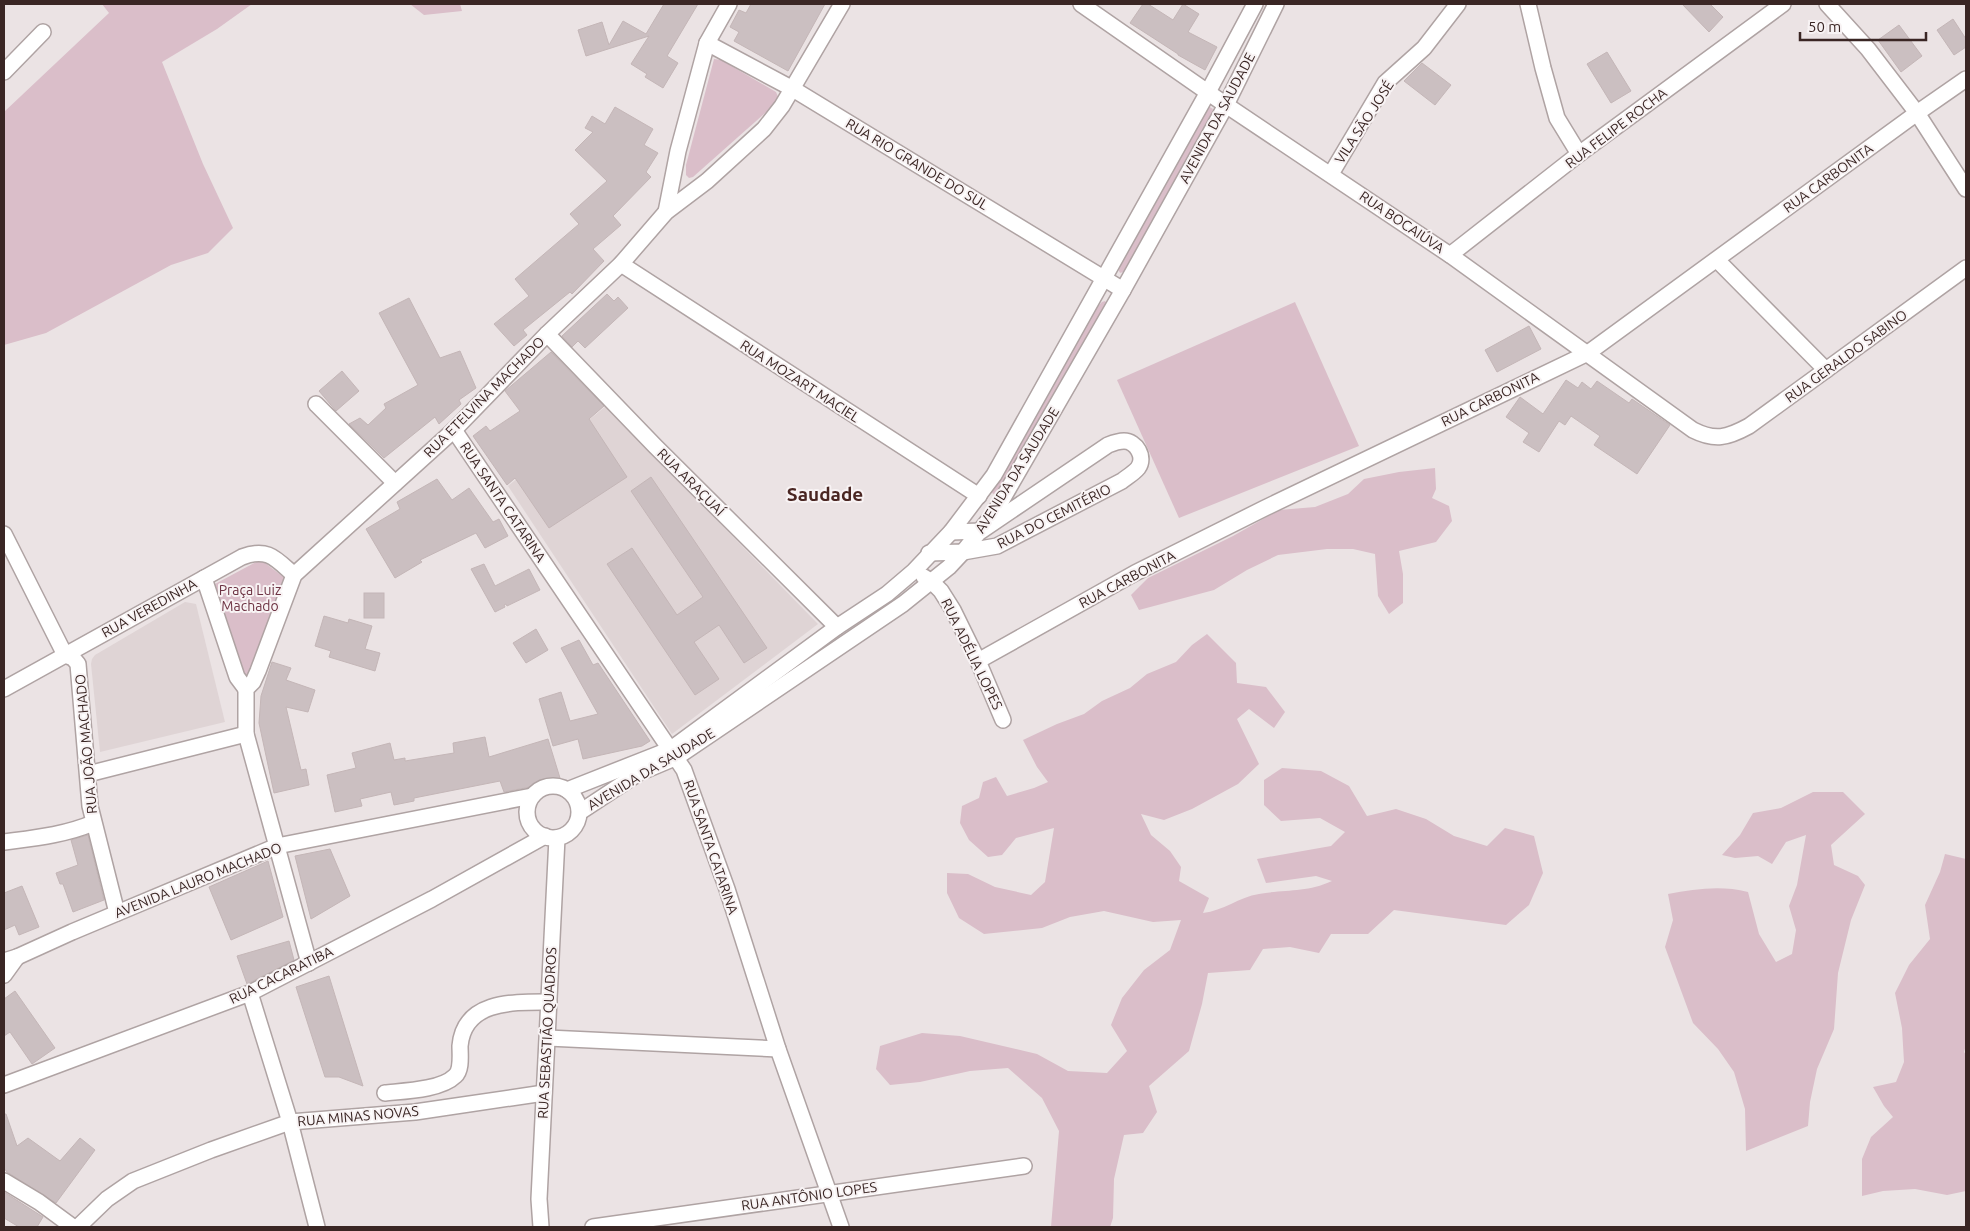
<svg xmlns="http://www.w3.org/2000/svg" width="1970" height="1231" viewBox="0 0 1970 1231" font-family="Ubuntu,sans-serif">
<style>
.built{fill:#dfd4d5}
.green{fill:#dabec9}
.building{fill:#cbbfc1;stroke:#c4b6b7}
.lines{fill:none;stroke-linecap:round;stroke-linejoin:round}
.minor-casing{stroke:#afa3a3;stroke-width:18}
.minor{stroke:#fff;stroke-width:15}
.labels{text-anchor:middle;stroke-width:4;stroke-linejoin:round;paint-order:stroke}
.street-label{font-size:14px;fill:#3a2624;stroke:#f8f3f4}
.park-label{font-size:14px;fill:#6d3343;stroke:#f8f3f4}
.district-label{font-size:19px;font-weight:bold;fill:#4a2622;stroke:#f8f3f4}
</style>
<rect width="100%" height="100%" fill="#ebe3e4"/>
<g class="built">
<polygon points="606,406 818,624 672,734 508,486"/>
<polygon points="185,602 196,604 225,722 100,752 91,664 92,659 95,655"/>
</g>
<g class="green">
<polygon points="102,4 252,4 217,29 162,62 203,164 233,228 208,253 171,265 46,333 4,345 4,112 109,13"/>
<polygon points="410,4 460,4 462,11 424,15"/>
<polygon points="714,59 721,60 776,92 779,99 772,107 693,177 689,178 686,175 686,165"/>
<polygon points="1208,106 1213,109 1211,116 1129,266 1126,271 1120,273 1118,269 1119,265"/>
<polygon points="1105,301 1107,304 997,494 994,494 992,493 993,488 1098,306 1102,302"/>
<polygon points="1295,302 1359,446 1179,518 1117,380"/>
<polygon points="1435,468 1436,489 1432,498 1449,506 1452,521 1436,542 1399,551 1403,574 1403,603 1389,614 1378,596 1375,554 1353,549 1327,549 1278,555 1247,570 1214,590 1139,610 1131,595 1148,578 1233,536 1279,510 1315,507 1348,494 1364,479 1399,472"/>
<polygon points="258,561 265,563 286,579 247,679 242,675 215,584"/>
<path d="M1207 634 1236 663 1237 683 1266 687 1285 712 1274 728 1249 709 1237 719 1259 764 1238 784 1192 809 1164 820 1141 814 1151 835 1170 851 1181 867 1179 881 1209 898 1203 913C1223 911 1239 897 1259 894 1286 889 1306 893 1332 881L1316 876 1266 883 1257 859 1331 846 1345 832 1320 818 1281 821 1264 805V780L1282 768 1321 771 1349 786 1367 816 1396 809 1426 819 1454 836 1487 846 1505 828 1534 836 1543 873 1529 905 1506 925 1394 910 1368 934H1331L1319 953 1290 947 1263 949 1250 970 1208 973 1202 1004 1189 1051 1149 1086 1157 1112 1143 1133 1124 1135 1114 1179 1113 1218 1110 1227H1051L1059 1131 1042 1098 1008 1068 970 1071 920 1082 890 1085 876 1069 880 1046 922 1033 960 1036 1037 1054 1068 1071 1107 1073 1127 1051 1111 1025 1122 998 1144 970 1170 950 1181 920 1153 922 1104 911 1070 917 1042 928 984 934 959 918 947 893V873L968 874 995 887 1031 895 1045 882 1054 828 1016 838 1002 855 988 857 969 840 960 823 962 806 979 798 983 782 996 777 1007 796 1034 788 1048 782 1037 767 1023 740 1057 724 1084 714 1102 701 1130 688 1147 674 1176 662 1192 645Z"/>
<path d="M1813 792H1843L1865 814 1831 845 1834 865 1858 876 1865 885 1851 920 1838 973 1834 1029 1817 1069 1810 1102 1808 1126 1746 1151 1745 1109 1734 1072 1718 1049 1693 1023 1665 947 1673 920 1668 894C1695 889 1721 885 1748 892L1759 934 1776 962 1792 954 1796 930 1789 906 1797 885 1806 835 1786 842 1772 864 1758 856 1735 858 1722 855 1740 835 1753 813 1781 808Z"/>
<polygon points="1945,854 1966,859 1966,1045 1964,1052 1966,1055 1966,1191 1947,1195 1915,1189 1883,1191 1862,1196 1862,1159 1871,1137 1893,1117 1884,1106 1873,1087 1896,1082 1904,1062 1902,1028 1895,993 1909,965 1930,939 1925,905 1940,872"/>
</g>
<g class="building">
<polygon points="664,4 698,4 667,56 678,63 663,88 645,77 647,74 631,64 649,36 586,56 578,30 602,22 609,45 623,21 646,34"/>
<polygon points="751,4 825,4 788,71 734,41 739,32 730,27 739,10 746,13"/>
<polygon points="1143,4 1148,4 1173,20 1183,4 1199,14 1188,32 1217,47 1205,70 1178,55 1178,54 1130,23"/>
<polygon points="1682,4 1710,4 1723,17 1709,32"/>
<polygon points="1953,19 1966,39 1966,47 1954,55 1937,30"/>
<polygon points="1899,25 1922,56 1901,72 1878,40"/>
<polygon points="1607,52 1631,91 1611,103 1587,64"/>
<polygon points="1422,63 1451,85 1435,105 1404,81"/>
<polygon points="615,107 653,129 644,145 658,153 646,172 651,177 613,216 621,225 593,249 604,261 572,294 570,292 523,330 527,335 514,346 494,324 529,296 515,279 579,224 570,214 607,181 575,150 593,132 585,128 592,116 605,124"/>
<polygon points="607,294 614,301 618,297 628,308 585,348 578,341 572,347 562,336"/>
<polygon points="409,298 440,358 460,351 476,388 459,400 461,404 439,424 435,417 384,458 349,424 360,418 368,425 386,408 384,404 418,385 379,313"/>
<polygon points="1529,326 1541,349 1497,372 1485,350"/>
<polygon points="551,352 604,406 589,419 627,477 549,528 515,478 507,485 473,436 486,426 490,431 520,411 505,391"/>
<polygon points="342,371 359,391 336,411 319,391"/>
<polygon points="1566,380 1578,388 1582,382 1591,389 1597,381 1629,403 1632,399 1670,425 1637,474 1594,445 1600,436 1571,416 1565,425 1559,421 1539,452 1523,442 1529,433 1506,417 1520,397 1543,414"/>
<polygon points="651,477 767,648 744,663 719,625 694,642 719,679 695,695 607,564 632,548 677,615 703,597 631,491"/>
<polygon points="437,479 452,500 469,488 493,522 499,519 508,536 485,548 476,533 420,560 422,562 395,578 366,529 400,509 397,502"/>
<polygon points="484,564 495,586 529,569 540,590 507,606 506,604 504,605 505,607 495,612 471,569"/>
<rect x="364" y="593" width="20" height="25"/>
<polygon points="324,616 348,623 349,619 372,626 365,649 380,653 375,671 329,657 331,651 315,646"/>
<polygon points="536,629 548,650 526,663 513,643"/>
<polygon points="579,640 593,665 598,663 650,741 642,746 583,759 578,739 553,746 539,699 561,692 570,721 598,714 561,648"/>
<polygon points="272,662 291,668 286,680 315,690 308,712 286,707 301,770 306,769 309,785 274,793 259,723 261,696"/>
<polygon points="485,737 489,757 548,739 560,778 530,787 504,792 500,781 414,798 414,801 394,805 391,792 360,799 362,806 335,812 327,775 356,768 352,753 390,743 394,760 405,758 405,761 454,753 453,743"/>
<polygon points="88,835 104,900 73,912 63,884 60,884 56,873 78,865 71,840"/>
<polygon points="330,849 350,896 311,919 295,856"/>
<polygon points="268,861 283,917 231,940 209,887"/>
<polygon points="22,886 39,927 19,935 15,925 4,930 4,893"/>
<polygon points="289,941 294,960 247,984 237,956"/>
<polygon points="329,976 363,1086 339,1077 325,1077 296,987"/>
<polygon points="15,991 55,1048 32,1064 10,1032 4,1036 4,999"/>
<polygon points="4,1114 6,1114 17,1146 28,1138 60,1161 80,1138 95,1150 56,1203 7,1172 4,1168"/>
<polygon points="4,1192 43,1217 37,1227 19,1227 4,1218"/>
</g>
<g class="lines">
<defs>
<g id="minor">
<path d="M1081 4 1226 105 1450 255 1693 430C1715 441 1727 438 1749 426L1966 268"/>
<polyline points="1528,4 1543,68 1557,118 1579,154"/>
<polyline points="1827,4 1868,49 1917,113 1966,189"/>
<polyline points="707,43 793,89 1123,290"/>
<polyline points="4,72 43,32"/>
<polyline points="1331,174 1385,83 1424,48 1458,4"/>
<polyline points="666,212 678,151 707,43 729,4"/>
<polyline points="1450,255 1579,154 1783,4"/>
<polyline points="1717,260 1826,370"/>
<polyline points="621,264 979,496"/>
<polyline points="547,334 655,446 837,627"/>
<polyline points="316,404 395,483"/>
<polyline points="454,430 684,770 727,889 778,1049 841,1227"/>
<polyline points="4,534 65,655 73,658 78,664 90,806 117,913"/>
<path d="M929 553 963 552 997 546 1122 481C1127 477 1134 473 1138 468 1146 457 1136 441 1124 441 1119 441 1113 443 1108 445L981 531 951 532"/>
<polyline points="924,577 932,582 941,591 953,610 978,661 1003,720"/>
<polyline points="204,578 237,677 246,689"/>
<polyline points="978,661 1135,573 1265,508 1588,353 1917,113 1966,79"/>
<path d="M4 689 242 557C268 547 276 559 294 575"/>
<polyline points="88,774 246,734"/>
<circle cx="553" cy="812" r="26"/>
<polyline points="567,790 671,749 837,627 887,594 914,571 951,532 994,475 1208,92 1255,4"/>
<polyline points="580,812 639,773 677,757 903,604 949,567 963,552 995,512 1123,290 1226,105 1276,4"/>
<path d="M4 842C34 838 65 835 93 823"/>
<polyline points="4,961 17,957 72,932 277,846 532,796"/>
<polyline points="309,963 246,734 246,689 253,682 258,671 294,575 454,430 547,334 621,264 666,212 707,181 764,129 782,106 842,4"/>
<polyline points="4,975 17,957"/>
<polyline points="250,993 290,1122 317,1227"/>
<polyline points="548,1038 778,1049"/>
<polyline points="4,1085 250,993 432,899 545,836"/>
<path d="M385 1093C404 1091 441 1090 455 1076 462 1070 460 1055 460 1046 464 1000 514 1002 549 1002"/>
<polyline points="4,1181 39,1202 73,1227"/>
<polyline points="78,1227 107,1199 133,1181 211,1150 290,1122 415,1112 544,1093"/>
<polyline points="541,1227 539,1199 557,838"/>
<polyline points="593,1227 1024,1166"/>
</g>
</defs>
<use href="#minor" class="minor-casing"/>
<use href="#minor" class="minor"/>
</g>
<g class="labels">
<g class="street-label">
<text transform="translate(1217 118) rotate(-62)" y="5">AVENIDA DA SAUDADE</text>
<text transform="translate(1364 122) rotate(-57)" y="5">VILA SÃO JOSÉ</text>
<text transform="translate(1616 128) rotate(-37)" y="5">RUA FELIPE ROCHA</text>
<text transform="translate(917 164) rotate(31)" y="5">RUA RIO GRANDE DO SUL</text>
<text transform="translate(1828 178) rotate(-36)" y="5">RUA CARBONITA</text>
<text transform="translate(1402 222) rotate(34)" y="5">RUA BOCAIÚVA</text>
<text transform="translate(1846 356) rotate(-36)" y="5">RUA GERALDO SABINO</text>
<text transform="translate(800 381) rotate(33)" y="5">RUA MOZART MACIEL</text>
<text transform="translate(484 397) rotate(-45)" y="5">RUA ETELVINA MACHADO</text>
<text transform="translate(1490 399) rotate(-26)" y="5">RUA CARBONITA</text>
<text transform="translate(1017 470) rotate(-58)" y="5">AVENIDA DA SAUDADE</text>
<text transform="translate(691 482) rotate(45)" y="5">RUA ARAÇUAÍ</text>
<text transform="translate(503 502) rotate(56)" y="5">RUA SANTA CATARINA</text>
<text transform="translate(1054 516) rotate(-27)" y="5">RUA DO CEMITÉRIO</text>
<text transform="translate(1127 579) rotate(-28)" y="5">RUA CARBONITA</text>
<text transform="translate(149 608) rotate(-29)" y="5">RUA VEREDINHA</text>
<text transform="translate(972 654) rotate(64)" y="5">RUA ADÉLIA LOPES</text>
<text transform="translate(86 744) rotate(-95)" y="5">RUA JOÃO MACHADO</text>
<text transform="translate(651 769) rotate(-31)" y="5">AVENIDA DA SAUDADE</text>
<text transform="translate(711 847) rotate(71)" y="5">RUA SANTA CATARINA</text>
<text transform="translate(198 880) rotate(-22)" y="5">AVENIDA LAURO MACHADO</text>
<text transform="translate(281 975) rotate(-26)" y="5">RUA CACARATIBA</text>
<text transform="translate(547 1033) rotate(-87)" y="5">RUA SEBASTIÃO QUADROS</text>
<text transform="translate(358 1116) rotate(-5)" y="5">RUA MINAS NOVAS</text>
<text transform="translate(809 1196) rotate(-8)" y="5">RUA ANTÔNIO LOPES</text>
</g>
<g class="park-label">
<text x="250" y="595">Praça Luiz<tspan x="250" dy="16">Machado</tspan></text>
</g>
<g class="district-label">
<text x="825" y="501">Saudade</text>
</g>
</g>
<rect width="1970" height="1231" fill="none" stroke="#3a2624" stroke-width="10"/>
<path d="M1800 32v8h126v-8" fill="none" stroke="#3a2624" stroke-width="2.5"/>
<text x="1808" y="32" font-size="15" fill="#3a2624" stroke="#f8f3f4" stroke-width="4" paint-order="stroke">50 m</text>
</svg>
